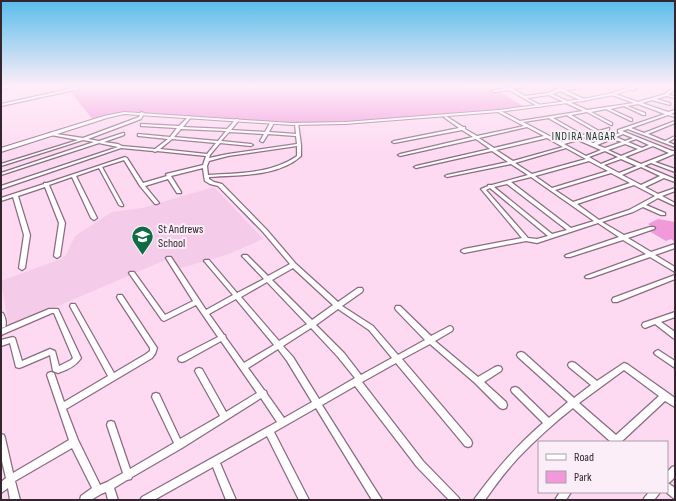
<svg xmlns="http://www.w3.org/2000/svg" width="676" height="501" viewBox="0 0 676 501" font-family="'Sofia Sans Condensed',sans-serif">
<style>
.built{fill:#f4cbe8}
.green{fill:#f299dc}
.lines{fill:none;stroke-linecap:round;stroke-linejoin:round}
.minor-casing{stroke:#8a6b81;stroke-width:2.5}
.major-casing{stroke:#8a6b81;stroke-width:2}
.minor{fill:#fff;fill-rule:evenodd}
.major{fill:#fff;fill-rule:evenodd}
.labels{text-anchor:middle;stroke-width:4;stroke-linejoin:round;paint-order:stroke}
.far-neighbourhood-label{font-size:11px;letter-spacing:1px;fill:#0e3621;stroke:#fceef8}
.poi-label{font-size:12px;fill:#33262f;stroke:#fceef8;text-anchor:start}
</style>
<rect width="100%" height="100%" fill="#fdd9f2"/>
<polygon class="built" points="214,187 263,239 229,254 188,266 180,268 170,258 9,327 1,281 61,259 66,255 75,236 112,212 142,208"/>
<g class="green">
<polygon points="66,86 468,86 472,88 491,86 526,108 447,116 363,122 272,123 130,112 94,121"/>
<polygon points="658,219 675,222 675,242 671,239 666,241 649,231 655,229 648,224"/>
</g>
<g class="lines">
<defs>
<g id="minor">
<polygon points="8,86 13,86 1,90 1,88"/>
<path d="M504 86H507L510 88 521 86H529L513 89 525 96 548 93 558 89 552 86H556L562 89 582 86 583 87 581 88 565 90 584 99V101H582L560 91 552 94 587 110 634 103 612 95V93L638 102 665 94 675 86V89L668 95 675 96V98L666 96 656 99 670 103V105L652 100 642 103 668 112 675 110V112L671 114 675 115V117L668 115 631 128 644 133 675 121V123L648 134 665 141 675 136V138L668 142 675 145V147L628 129 622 131 672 151H675L674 154 655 162 675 169V172L651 163 644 166 675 179V182L664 178 645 187 658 194 675 188V191L662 196 675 203V206L658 198 646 205 665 213V215H661L643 207 633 212 602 222 624 235 650 227H654L655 228 654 229 628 238 651 252 675 244V248L655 255 675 267V272L650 257 590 278H586L585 277 586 276 646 254 623 240 570 257H566L565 256 566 255 619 237 598 223 537 243 526 241 464 253 462 252 461 251 462 250 464 249 522 238 481 189 488 186V185H492L528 175 511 164 447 177 445 176 447 175 508 162 492 151 416 168 414 167 416 166 490 149 476 139 400 156 398 155 400 154 473 137 462 130 394 143 392 142 394 141 459 128 445 118 444 117 446 116 463 127H465V129L477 136 524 126 498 112V110H499L520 121 583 111 549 95 527 98 540 105 541 106 539 107 509 90 494 92 492 91 507 88ZM638 104 665 114 618 130V132L620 133 593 143 582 138 609 130V128L599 131 571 115 587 112 611 125H612V123L591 112 606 109 631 121H632V119L610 109 624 106 643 115H645V113L627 106ZM567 115 568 116 596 132 583 135 553 118ZM549 118 550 119 580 136 561 142 523 122ZM527 127 544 136 494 148 479 138ZM623 134 633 138 625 141 616 137ZM547 138 563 147 513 161 496 150ZM612 139 622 142 605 148 597 145ZM636 139 649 145 642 148 628 142ZM578 140 601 150 586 156 564 144ZM625 144 638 149 621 156 608 150ZM653 146 669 153 641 164 625 157ZM566 148 586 159 532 174 515 163ZM605 151 618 157 601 164 589 157ZM621 159 637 166 619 173 604 165ZM589 161 608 171 552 188 535 176ZM641 167 660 176 641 185 622 175ZM611 173 630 183 573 202 555 190ZM531 177 594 221 571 228 511 182ZM507 184 567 230 552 234 494 187ZM634 185 655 196 629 210 599 220 577 204ZM490 188 548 236 537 239 528 238 486 190Z"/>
<polygon points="625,86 629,86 636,89 633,90"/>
<polygon points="78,87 80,88 79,89 1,106 1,104"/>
<path d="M141 112 144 113 141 119 88 139 99 141 123 133H124V135L104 142 118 144 122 146 155 149 168 139 139 136H138V134L170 137 177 128 142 126H141V124L179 126 189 116 191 117 183 127 227 129 236 119H237L239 120 231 130 265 132 270 123 272 122 274 123 269 132 296 134 295 124 298 123 301 145V156C278 177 238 175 209 177V179L214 182 222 184 267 230 296 264 338 302 358 288H362L363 290 362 292 342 306 373 326 398 355 425 340 396 310 395 308 396 306H400L431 336 448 327 450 326 452 327 453 329 452 331 435 341 478 377 495 367 498 366 501 367 502 369 501 371 484 382 506 402 507 405 506 408 503 409 500 408 475 383 430 344 402 359 471 440 472 443 471 446 468 447 465 446 396 363 362 382 423 461 458 497 460 500H449L417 467 355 386 322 405 382 500H372L316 408 274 432 309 500H299L267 436 220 463 236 500H226L213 467 154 500H140L142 497 277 422 261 398 182 448 132 477 131 479 127 480 114 488 118 500H108L106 492 101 494 91 500H80L81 496 92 488 72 448 15 481 20 500H10L8 488 4 491 1 493V482L6 478 1 457V434L4 435 5 438 13 473 69 440 47 375 48 373 51 372 54 373 64 402 108 376 70 306 71 304H75L114 373 146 354 150 351V348L118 299 117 297 118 295H122L157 348 155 354 152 358 66 409 78 440 100 485 107 482 123 473 107 425 108 422 111 421 114 422 130 469 174 443 152 397 153 394 156 393 159 394 180 439 220 416 196 373 195 371 196 369 199 368 202 369 226 412 257 393 221 341 185 361 182 362 179 361 178 359 179 357 218 337 196 305 164 321 162 320 129 273 130 272H134L165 315 193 301 166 258 167 257H171L206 310 233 295 205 262 204 261 205 260H209L237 293 264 279 243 257 242 256 243 255H247L268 276 290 264 263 232 218 186 210 184 205 181 204 176 203 168 171 176 181 192V193H177L168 179 145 186 159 203 157 204H155L140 186 124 160 102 167 123 205V206H121L119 205 99 168 76 176 97 218 94 220 91 218 72 177 49 185 65 223 60 256 57 258 54 256 59 223 45 187 18 196 30 235 25 268 22 270 19 268 24 235 13 197 1 201V198L44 184V183H47L125 157 127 158 143 183 167 176 166 175V174L203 165 206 156 157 151 155 152 153 151 121 148 1 189V186L118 147 99 143 1 175V173L94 142 83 140 1 166V164L78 140 51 135 49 134 50 133 83 138 139 117ZM181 129 226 131 218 141 174 137ZM229 132 264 134 260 141 262 142H263L268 134 296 136 297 144 228 154 209 158 210 155 220 143 251 146 253 145 251 144 221 141ZM172 139 216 143 207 154 160 149ZM297 146V156C271 174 239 173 208 175L207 166 209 161 228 156ZM293 268 333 305 312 320 272 280ZM267 282 307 324 279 341 241 297ZM236 299 274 345 244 363 226 338 225 335H224L209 314ZM338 309 369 330 392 358 361 375 344 353 316 325ZM311 328 338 357 355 378 319 399 293 357 283 346ZM278 349 287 361 312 402 284 418 267 394 266 391 264 390 248 368Z"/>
<polygon points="675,275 675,279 617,302 613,302 612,300 613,298"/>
<path d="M49 309H58L81 358C76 366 67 370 58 373L53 371 50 355 22 367 19 368 16 367 10 343 1 346V340L13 337 15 338 22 361 50 349 55 351 59 366 71 360 73 358 54 313H52L1 335V329Z"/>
<polygon points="675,312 675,317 661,322 675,332 675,339 673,338 655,324 645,328 643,327 642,325 643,323"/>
<path d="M1 313H3C5 317 7 323 5 327L1 328Z"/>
<polygon points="658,350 675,361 675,368 656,355 654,353 656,351"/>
<path d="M521 352 524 353 574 398 591 385 569 367 568 365 569 363 572 362 575 363 597 381 624 363 627 364 675 398V407L665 401 621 442H611L573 408C554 423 535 440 518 458 506 471 495 486 485 500H474L476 497C496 470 517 445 543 423L512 392 511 390 512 388 515 387 518 388 549 418 568 402 518 357 517 355 518 353ZM624 370 659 396 616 435 579 403Z"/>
<polygon points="675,466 675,477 670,482 668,483 675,488 675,499 672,497 666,492 667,492 667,472 672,467"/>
<polygon points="560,492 571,492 566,500 555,500"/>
<polygon points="649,492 660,492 658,495 654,500 643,500 645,497"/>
</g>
<polygon id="major" points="634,86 641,86 614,95 583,101 499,112 345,124 292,125 124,114 107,118 1,152 1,148 104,116 124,112 292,123 345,122 499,110 583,99 612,93"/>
</defs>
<use href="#minor" class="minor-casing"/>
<use href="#major" class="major-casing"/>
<use href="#minor" class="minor"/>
<use href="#major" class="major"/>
</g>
<linearGradient id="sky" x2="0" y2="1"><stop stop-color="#58bdea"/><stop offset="0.55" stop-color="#feeef9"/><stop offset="1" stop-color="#feeef9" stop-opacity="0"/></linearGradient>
<rect width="676" height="156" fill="url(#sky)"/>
<defs>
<symbol id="school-pin" viewBox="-11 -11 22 30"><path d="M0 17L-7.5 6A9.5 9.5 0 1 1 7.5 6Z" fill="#0e6c41" stroke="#fceef8"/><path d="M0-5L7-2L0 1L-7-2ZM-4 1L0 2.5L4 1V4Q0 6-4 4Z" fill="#fff"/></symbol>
</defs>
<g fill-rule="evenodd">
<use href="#school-pin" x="130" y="224" width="25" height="34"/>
</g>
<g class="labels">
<g class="far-neighbourhood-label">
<text x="584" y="140">INDIRA NAGAR</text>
</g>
<g class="poi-label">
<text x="158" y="233">St Andrews<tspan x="158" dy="14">School</tspan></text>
</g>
</g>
<rect width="676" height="501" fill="none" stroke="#33262f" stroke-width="4"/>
<rect x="538" y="441" width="130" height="52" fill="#fceef8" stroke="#ac9ea8"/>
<rect x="546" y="454" width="20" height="6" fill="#ffffff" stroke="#ac9ea8"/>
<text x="574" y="461" font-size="12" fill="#33262f">Road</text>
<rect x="546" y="471" width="20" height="12" fill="#f299dc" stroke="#ac9ea8"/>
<text x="574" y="481" font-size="12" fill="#33262f">Park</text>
</svg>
